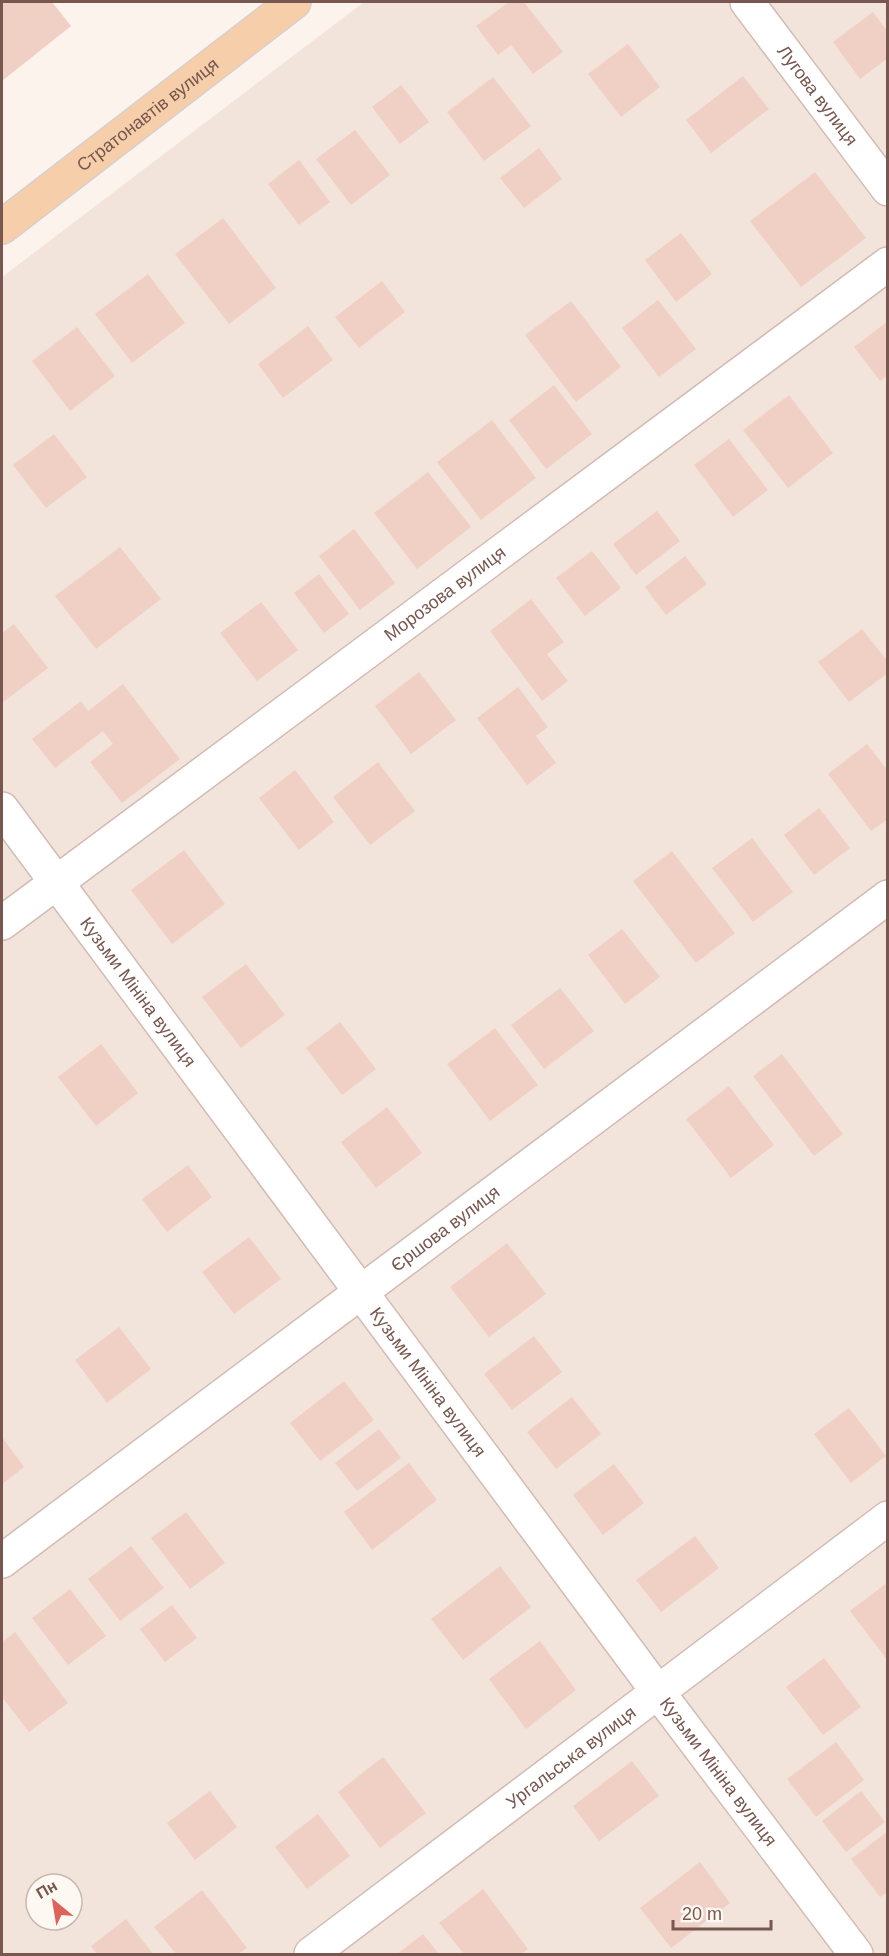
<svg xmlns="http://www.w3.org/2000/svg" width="889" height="1956" viewBox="0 0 889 1956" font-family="Helvetica,sans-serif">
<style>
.residential{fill:#f3e4db;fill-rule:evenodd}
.building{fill:#f0d0c5}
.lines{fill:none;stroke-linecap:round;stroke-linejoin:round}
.minor-casing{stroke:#d1bcb4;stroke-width:36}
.major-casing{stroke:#d9d0ce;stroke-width:36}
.minor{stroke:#fff;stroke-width:33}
.major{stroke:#f6cea9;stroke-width:33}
.labels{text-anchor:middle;stroke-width:4.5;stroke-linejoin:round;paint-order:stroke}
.street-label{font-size:18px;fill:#77574f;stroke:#fef8f3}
</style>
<rect width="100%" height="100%" fill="#fcf3ec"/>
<path class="residential" d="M364 2H887V1954H2V277ZM36 1884H72V1920H36Z"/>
<g class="building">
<polygon points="2,2 52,2 71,26 2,81"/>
<polygon points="509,2 524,2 563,52 533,74 511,45 498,55 476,26"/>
<polygon points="873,12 888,32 888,58 860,79 833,42"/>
<polygon points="628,44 660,87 621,117 588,74"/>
<polygon points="743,76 769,109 711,153 686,120"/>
<polygon points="493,77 531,126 484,161 447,112"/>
<polygon points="401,85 429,122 400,144 372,107"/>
<polygon points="355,130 390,175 351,205 316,159"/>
<polygon points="539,148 562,179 524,208 500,178"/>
<polygon points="299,160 330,202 299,225 268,184"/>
<polygon points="815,172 866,238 801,287 750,221"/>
<polygon points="223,218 276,288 229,324 175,254"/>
<polygon points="681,233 712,274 676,302 645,260"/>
<polygon points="148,274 185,323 132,363 95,314"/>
<polygon points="382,281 405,312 359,348 335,317"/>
<polygon points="658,300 696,349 659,377 622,328"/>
<polygon points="571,301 621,367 576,402 525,335"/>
<polygon points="888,321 888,375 880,381 854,347"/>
<polygon points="308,326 333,360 283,398 258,364"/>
<polygon points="77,327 115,376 70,411 32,361"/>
<polygon points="554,385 592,434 546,469 509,420"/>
<polygon points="789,395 833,453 788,488 743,430"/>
<polygon points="492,420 536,478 481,520 437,462"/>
<polygon points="54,434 87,477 46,508 13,465"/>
<polygon points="729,439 768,490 733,517 694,465"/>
<polygon points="428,472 471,527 417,569 374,513"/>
<polygon points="657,511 680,541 636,575 613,544"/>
<polygon points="354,529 395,583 360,610 319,556"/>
<polygon points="120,547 161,599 96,649 55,596"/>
<polygon points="592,551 621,588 585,616 556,578"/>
<polygon points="685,556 707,584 666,615 645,587"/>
<polygon points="319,574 349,614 324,633 294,593"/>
<polygon points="531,599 564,642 547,654 568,681 542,701 490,631"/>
<polygon points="261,602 298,650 257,681 220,633"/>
<polygon points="14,624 48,668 2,703 2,633"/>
<polygon points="862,629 888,662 888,673 849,702 818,662"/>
<polygon points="419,672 456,720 411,754 375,706"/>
<polygon points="123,684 180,759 122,803 90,762 113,744 103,731 55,768 32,739 81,701 88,711"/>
<polygon points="518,687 548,727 536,736 556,763 527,785 477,718"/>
<polygon points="867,744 888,771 888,819 871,831 828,774"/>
<polygon points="378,762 415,811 370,845 333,797"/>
<polygon points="295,770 334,822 299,850 259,798"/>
<polygon points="819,808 850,848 814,875 784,835"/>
<polygon points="752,838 793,892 753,922 712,868"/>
<polygon points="184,850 225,904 172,944 131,890"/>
<polygon points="672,851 735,933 696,963 633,881"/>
<polygon points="622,929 660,977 625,1004 588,955"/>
<polygon points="246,964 285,1015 241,1048 202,997"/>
<polygon points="560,988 594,1031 544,1069 511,1025"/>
<polygon points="340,1022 376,1069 342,1095 306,1048"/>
<polygon points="495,1028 538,1085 490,1121 447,1064"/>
<polygon points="101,1044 138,1093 96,1126 58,1077"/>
<polygon points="782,1054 843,1134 814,1156 753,1076"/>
<polygon points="729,1086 774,1145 731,1178 686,1119"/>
<polygon points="387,1107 422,1153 376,1188 341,1142"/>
<polygon points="188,1165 212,1197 167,1232 142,1199"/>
<polygon points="249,1237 281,1279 234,1314 202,1272"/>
<polygon points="507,1243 546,1294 489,1337 450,1287"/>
<polygon points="119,1327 151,1369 107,1403 75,1360"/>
<polygon points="534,1336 562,1372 512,1410 484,1374"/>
<polygon points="344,1381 374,1420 320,1461 290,1423"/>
<polygon points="572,1397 601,1434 556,1469 527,1432"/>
<polygon points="849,1408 886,1456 851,1483 814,1434"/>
<polygon points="379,1429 401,1458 357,1491 335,1463"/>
<polygon points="2,1437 24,1467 2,1484"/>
<polygon points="409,1463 437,1500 372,1550 344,1512"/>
<polygon points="614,1464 644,1503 603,1535 573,1495"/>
<polygon points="186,1512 225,1563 190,1589 151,1538"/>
<polygon points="695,1536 719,1568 661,1612 636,1580"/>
<polygon points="131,1546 164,1588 120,1621 88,1579"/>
<polygon points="500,1566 531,1607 463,1660 431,1619"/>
<polygon points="888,1582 888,1661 850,1611"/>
<polygon points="70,1589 106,1636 68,1665 32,1618"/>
<polygon points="172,1605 197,1638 165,1662 140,1629"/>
<polygon points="15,1632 68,1703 29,1732 2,1697 2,1642"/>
<polygon points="540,1641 576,1690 526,1729 489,1679"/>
<polygon points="824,1658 861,1707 823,1735 786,1687"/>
<polygon points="836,1742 864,1780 816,1817 787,1779"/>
<polygon points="383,1757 426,1813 380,1848 338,1792"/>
<polygon points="632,1761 659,1796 599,1841 573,1806"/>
<polygon points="210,1791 237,1827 195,1860 167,1823"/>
<polygon points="861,1791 885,1822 846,1852 822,1821"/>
<polygon points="318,1814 350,1856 307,1889 275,1847"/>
<polygon points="888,1831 888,1892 880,1897 851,1859"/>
<polygon points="700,1862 730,1903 671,1948 640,1908"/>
<polygon points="483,1889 528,1949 521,1954 464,1954 439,1923"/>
<polygon points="202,1890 247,1948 238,1954 176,1954 154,1927"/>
<polygon points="126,1919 153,1954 97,1954 91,1946"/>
<polygon points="423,1934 439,1954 397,1954"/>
</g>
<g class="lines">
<defs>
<g id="minor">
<path id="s1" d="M747 2 888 189"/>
<path id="s2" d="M2 809 658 1692 856 1954"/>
<path id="s3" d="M2 923 888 264"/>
<path id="s4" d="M2 1561 888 897"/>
<path id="s5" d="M311 1954 888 1518"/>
</g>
<g id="major">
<path id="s6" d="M2 227 294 2"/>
</g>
</defs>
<use href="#minor" class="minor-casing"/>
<use href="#major" class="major-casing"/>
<use href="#minor" class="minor"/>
<use href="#major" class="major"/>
</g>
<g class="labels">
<g class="street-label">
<text dy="6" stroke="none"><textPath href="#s1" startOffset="117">Лугова вулиця</textPath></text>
<text dy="6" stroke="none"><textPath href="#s6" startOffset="184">Стратонавтів вулиця</textPath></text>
<text dy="6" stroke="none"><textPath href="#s3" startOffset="552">Морозова вулиця</textPath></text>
<text dy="6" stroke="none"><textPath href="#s2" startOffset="228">Кузьми Мініна вулиця</textPath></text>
<text dy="6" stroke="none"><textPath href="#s4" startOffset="554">Єршова вулиця</textPath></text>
<text dy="6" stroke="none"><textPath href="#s2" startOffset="714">Кузьми Мініна вулиця</textPath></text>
<text dy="6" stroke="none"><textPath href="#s5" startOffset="326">Ургальська вулиця</textPath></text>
<text dy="6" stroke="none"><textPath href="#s2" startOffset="1200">Кузьми Мініна вулиця</textPath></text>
</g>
</g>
<rect width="889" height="1956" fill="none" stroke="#77574f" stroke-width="6"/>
<g transform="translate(54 1902) rotate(330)"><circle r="28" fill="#fef8f3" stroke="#c8b8b1" stroke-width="1.5"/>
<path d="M0-4.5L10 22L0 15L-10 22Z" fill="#de6259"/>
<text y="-9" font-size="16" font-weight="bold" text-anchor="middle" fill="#77574f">Пн</text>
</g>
<path d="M673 1920v9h98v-9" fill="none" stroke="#77574f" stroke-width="3"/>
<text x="682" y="1920" font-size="18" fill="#77574f" stroke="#fef8f3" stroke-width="4.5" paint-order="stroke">20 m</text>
</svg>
